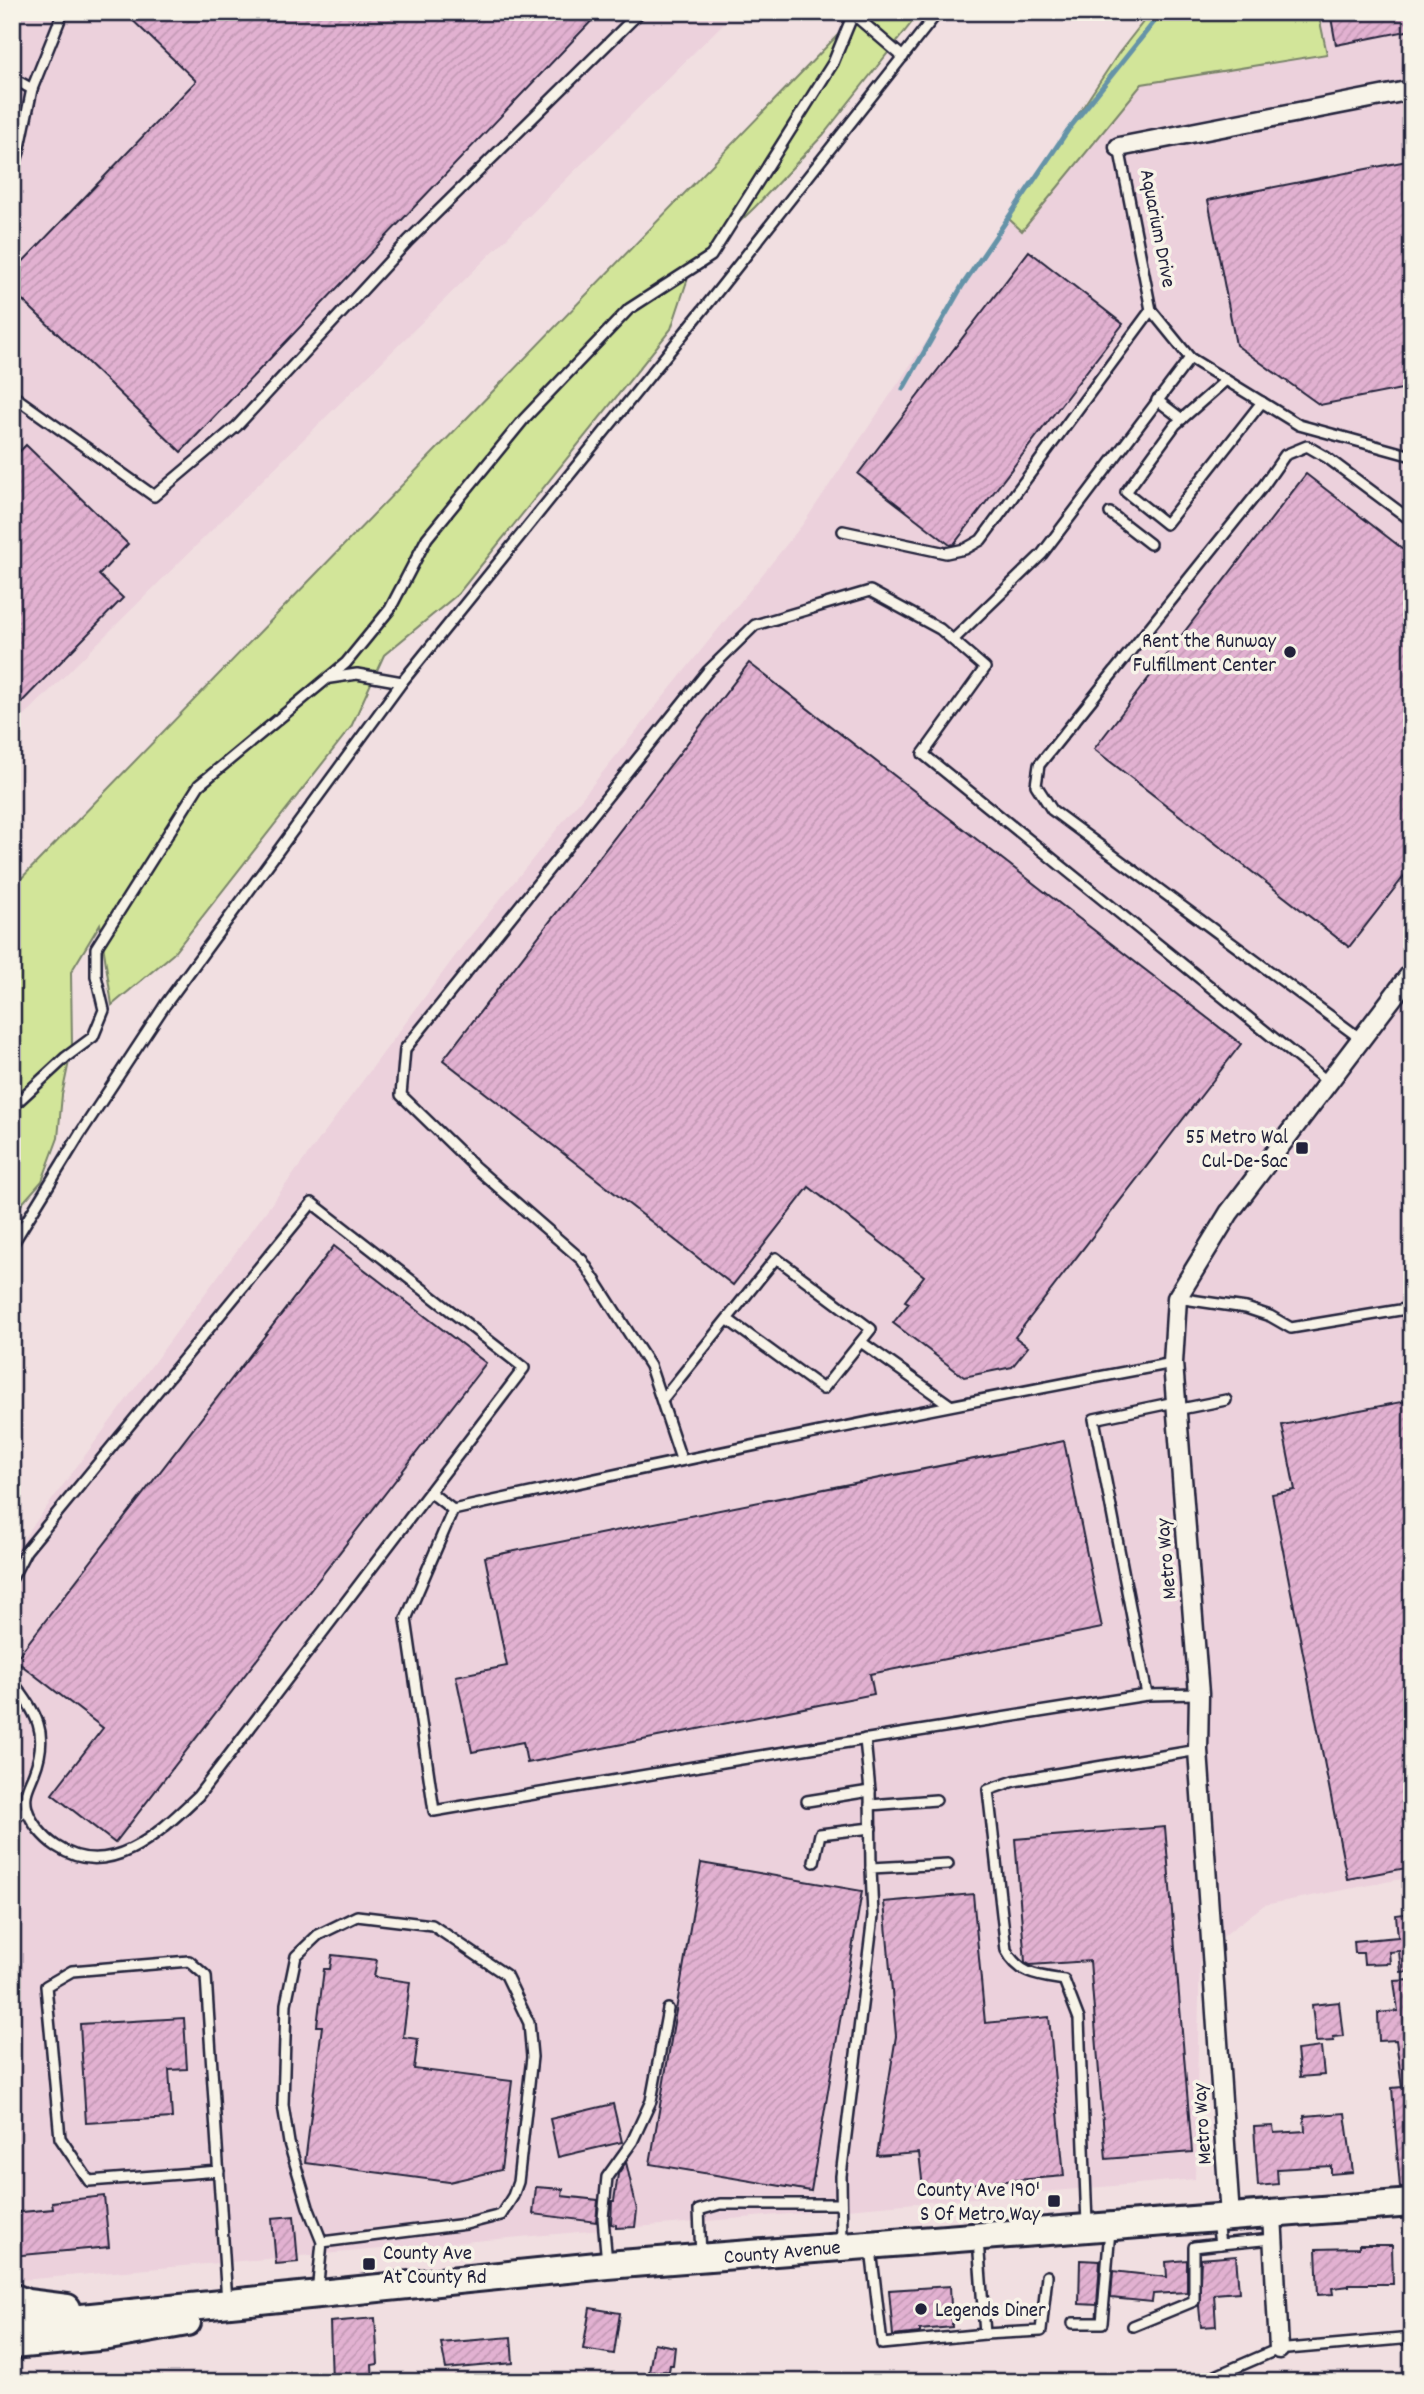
<svg xmlns="http://www.w3.org/2000/svg" width="1424" height="2394" viewBox="0 0 1424 2394" font-family="Dekko,sans-serif">
<style>
.built{fill:#ecd1dc}
.grass{fill:#d2e599;stroke:#7a846a;stroke-width:2}
.lines{fill:none;stroke-linecap:round;stroke-linejoin:round}
.stream{stroke:#6593a8;stroke-width:5}
.building{fill:url(#building-hatch);stroke:#22223b;stroke-width:2}
.service-casing{stroke:#22223b;stroke-width:14}
.minor-casing{stroke:#22223b;stroke-width:23}
.secondary-casing{stroke:#22223b;stroke-width:32}
.service{stroke:#f7f3e8;stroke-width:9}
.minor{stroke:#f7f3e8;stroke-width:18}
.secondary{stroke:#f7f3e8;stroke-width:26}
.poi-dot{fill:#22223b;stroke:#f7f3e8;stroke-width:2.5}
.labels{text-anchor:middle;stroke-width:7;stroke-linejoin:round;paint-order:stroke}
.street-label{font-size:21px;fill:#22223b;stroke:#f7f3e8}
.poi-label{font-size:21px;fill:#22223b;stroke:#f7f3e8;text-anchor:end}
</style>
<defs>
<pattern id="building-hatch" width="6" height="6" patternUnits="userSpaceOnUse" patternTransform="scale(1.75)"><rect width="6" height="6" fill="#e2b1d1"/><path d="M-1 1l2-2M0 6l6-6M5 7l2-2" fill="none" stroke="#c298b4"/></pattern>
</defs>
<rect width="100%" height="100%" fill="#f1dfe1"/>
<filter id="ink" filterUnits="userSpaceOnUse"><feTurbulence type="fractalNoise" baseFrequency=".0143" numOctaves="2"/><feDisplacementMap in="SourceGraphic" scale="14" xChannelSelector="R" yChannelSelector="G"/><feConvolveMatrix kernelMatrix="1 2 1 2 8 2 1 2 1" color-interpolation-filters="sRGB"/></filter>
<g filter="url(#ink)">
<g class="built">
<polygon points="12,12 735,12 12,728"/>
<polygon points="1318,12 1412,12 1412,1877 1264,1905 1200,1954 1195,2179 21,2280 12,2273 12,1554 464,944 803,524 1009,219 1023,230 1142,84 1326,54"/>
</g>
<g class="grass">
<polygon points="860,12 920,12 823,135 755,207 691,269 671,329 458,594 384,655 351,727 173,954 112,1005 100,924 71,972 72,1047 62,1095 58,1138 42,1181 12,1215 12,888"/>
<polygon points="1151,12 1318,12 1327,54 1142,84 1022,231 1009,219 1118,54"/>
</g>
<g class="lines">
<polyline class="stream" points="903,389 962,286 1068,130 1162,12"/>
</g>
<g class="building">
<polygon points="124,12 600,12 181,452 12,290 12,273 196,81"/>
<polygon points="1330,12 1412,12 1412,30 1336,45"/>
<polygon points="1412,160 1412,387 1320,405 1236,345 1208,200"/>
<polygon points="1029,251 1123,324 954,544 950,545 858,474"/>
<polygon points="26,445 128,544 99,575 123,598 12,712 12,459"/>
<polygon points="1306,474 1412,556 1412,866 1349,947 1094,749"/>
<polygon points="749,663 1241,1044 1015,1337 1028,1347 1012,1367 964,1377 893,1323 909,1303 905,1301 924,1276 809,1187 733,1285 443,1060"/>
<polygon points="334,1246 486,1363 115,1843 52,1794 103,1728 15,1660"/>
<polygon points="1412,1400 1412,1867 1347,1879 1272,1494 1295,1490 1282,1425"/>
<polygon points="1064,1441 1102,1628 870,1674 874,1694 527,1763 523,1742 472,1752 456,1676 507,1666 485,1557"/>
<polygon points="1165,1827 1192,2152 1106,2159 1090,1961 1030,1965 1025,1962 1015,1839"/>
<polygon points="701,1863 862,1891 811,2191 650,2164"/>
<polygon points="973,1894 985,2023 1049,2017 1064,2176 923,2188 919,2153 877,2156 896,2036 884,1902"/>
<polygon points="1412,1913 1412,1971 1401,1972 1399,1951 1389,1952 1390,1963 1364,1964 1363,1953 1355,1953 1354,1941 1398,1937 1396,1915"/>
<polygon points="332,1955 377,1960 374,1977 410,1982 403,2037 418,2039 414,2069 512,2081 501,2170 449,2182 305,2163 322,2026 317,2026 324,1969 330,1969"/>
<polygon points="1412,1980 1412,2187 1400,2188 1392,2088 1402,2087 1396,2040 1379,2041 1378,2013 1398,2011 1394,1981"/>
<polygon points="1339,2002 1343,2036 1333,2037 1334,2041 1316,2042 1312,2005"/>
<polygon points="184,2018 187,2069 169,2070 172,2118 86,2123 80,2024"/>
<polygon points="1321,2047 1324,2075 1300,2077 1297,2050"/>
<polygon points="613,2104 622,2142 558,2157 550,2119"/>
<polygon points="1345,2113 1353,2172 1331,2174 1331,2166 1277,2169 1278,2184 1258,2186 1254,2127 1273,2126 1274,2133 1305,2131 1304,2116"/>
<polygon points="626,2162 637,2210 635,2227 616,2228 616,2225 611,2224 612,2201 614,2201 618,2174"/>
<polygon points="536,2187 563,2189 562,2196 598,2200 596,2222 533,2214"/>
<polygon points="104,2196 109,2247 12,2256 12,2213 53,2209 52,2202"/>
<polygon points="294,2216 298,2262 276,2264 272,2218"/>
<polygon points="1359,2245 1392,2245 1393,2284 1349,2284 1349,2286 1332,2288 1333,2294 1318,2295 1316,2249 1359,2248"/>
<polygon points="1236,2256 1239,2292 1214,2294 1216,2326 1201,2327 1199,2306 1201,2259"/>
<polygon points="1080,2260 1100,2261 1097,2305 1079,2304"/>
<polygon points="1187,2260 1187,2292 1153,2294 1152,2302 1111,2298 1113,2271 1167,2277 1166,2262"/>
<polygon points="950,2286 952,2327 920,2330 920,2333 893,2336 889,2290"/>
<polygon points="590,2308 620,2313 614,2354 583,2349"/>
<polygon points="375,2318 378,2364 372,2365 373,2381 332,2382 330,2322"/>
<polygon points="511,2337 513,2363 446,2369 441,2343"/>
<polygon points="654,2343 675,2347 673,2365 670,2365 669,2371 649,2372"/>
</g>
<g class="lines">
<defs>
<g id="service">
<polyline points="853,14 903,57"/>
<polyline points="12,78 32,89"/>
<polyline points="1119,147 1151,310 1190,358 1299,425 1412,456"/>
<polyline points="12,173 19,152 32,89 63,12"/>
<polyline points="1226,380 1175,425 1126,492 1166,524 1262,402"/>
<polyline points="12,395 154,496 237,426 408,241 640,12"/>
<polyline points="1157,400 1182,419"/>
<polyline points="1110,513 1150,544"/>
<polyline points="843,531 946,553 965,549 981,540 1151,310"/>
<polyline points="953,640 1042,554 1190,358"/>
<polyline points="330,678 357,674 402,682"/>
<polyline points="1361,1039 1052,810 1036,785 1039,765 1264,485 1285,455 1307,446 1326,457 1412,521"/>
<polyline points="12,1107 66,1057 93,1037 104,1010 96,976 96,948 199,785 346,663 390,609 427,538 524,419 629,309 711,256 833,63 854,12"/>
<polyline points="12,1245 80,1134 165,1005 402,682 710,301 938,12"/>
<polyline points="1177,1298 1246,1308 1270,1316 1291,1328 1412,1308"/>
<polyline points="861,1342 950,1405"/>
<polyline points="662,1400 776,1258 871,1329 823,1389 727,1319"/>
<polyline points="1175,1402 1094,1419 1147,1695 1199,1694"/>
<polyline points="1176,1410 1226,1400"/>
<polyline points="681,1459 650,1366 582,1260 475,1167 401,1095 405,1049 708,671 755,625 870,591 940,629 985,668 923,754 1328,1082"/>
<polyline points="430,1492 453,1510"/>
<path d="M12 1578 26 1551 312 1203 524 1368 198 1796C160 1832 110 1882 56 1846 44 1838 31 1823 27 1809 23 1794 29 1786 34 1773 50 1732 36 1713 12 1681"/>
<path d="M1147 1695 741 1759 434 1811 406 1619 453 1510C692 1457 932 1408 1173 1363"/>
<polyline points="865,1739 870,1791 871,1868"/>
<polyline points="807,1801 870,1791"/>
<polyline points="870,1805 936,1800"/>
<polyline points="12,1820 27,1809"/>
<polyline points="814,1862 820,1834 871,1828"/>
<polyline points="219,2171 89,2181 60,2138 46,1986 72,1971 189,1961 206,1976 227,2302"/>
<polyline points="1217,2222 1220,2244 1273,2239"/>
<path d="M1087 2224 1079 2019 1064 1980C1038 1976 1019 1975 1006 1950L988 1790 1014 1781 1198 1750"/>
<polyline points="842,2244 841,2176 873,1916 871,1868 948,1864"/>
<polyline points="871,2249 882,2344 985,2334 978,2240"/>
<polyline points="701,2256 699,2210 720,2204 841,2204"/>
<polyline points="607,2263 603,2218 607,2177 632,2142 651,2101 668,2009"/>
<polyline points="317,2293 322,2242 466,2224 501,2215 513,2196 518,2182 532,2057 529,2023 506,1975 432,1925 357,1916 318,1935 296,1956 286,2004 283,2105 289,2143 308,2207 322,2242"/>
<polyline points="1073,2323 1102,2323 1110,2230"/>
<polyline points="1133,2326 1194,2301 1194,2247 1220,2244"/>
<polyline points="985,2334 1041,2331 1047,2276"/>
<polyline points="1202,2382 1276,2350 1412,2338"/>
</g>
<g id="minor">
<polyline points="1119,147 1412,90"/>
<polyline points="1272,2214 1279,2349"/>
<polyline points="1230,2217 1198,1750 1199,1694 1173,1363 1177,1298 1229,1213 1412,972"/>
</g>
<g id="secondary">
<polyline points="12,2297 27,2303 67,2308"/>
<polyline points="12,2325 607,2265 1412,2203"/>
<polyline points="12,2345 109,2336 187,2322"/>
</g>
</defs>
<use href="#service" class="service-casing"/>
<use href="#minor" class="minor-casing"/>
<use href="#secondary" class="secondary-casing"/>
<use href="#service" class="service"/>
<use href="#minor" class="minor"/>
<use href="#secondary" class="secondary"/>
</g>
</g>
<g class="poi-dot">
<circle cx="1290" cy="652" r="7"/>
<rect x="1295" y="1141" width="14" height="14" rx="3.5"/>
<rect x="1047" y="2194" width="14" height="14" rx="3.5"/>
<rect x="362" y="2257" width="14" height="14" rx="3.5"/>
<circle cx="921" cy="2309" r="7"/>
</g>
<g class="labels">
<g class="street-label">
<text transform="translate(1159 228) rotate(79)" y="7">Aquarium Drive</text>
<text transform="translate(1165 1559) rotate(-95)" y="7">Metro Way</text>
<text transform="translate(1201 2124) rotate(-94)" y="7">Metro Way</text>
<text transform="translate(782 2251) rotate(-5)" y="7">County Avenue</text>
</g>
<g class="poi-label">
<text x="1276" y="647">Rent the Runway<tspan x="1276" dy="24">Fulfillment Center</tspan></text>
<text x="1288" y="1143">55 Metro Wal<tspan x="1288" dy="24">Cul-De-Sac</tspan></text>
<text x="1040" y="2196">County Ave 190'<tspan x="1040" dy="24">S Of Metro Way</tspan></text>
<text x="383" y="2259" text-anchor="start">County Ave<tspan x="383" dy="24">At County Rd</tspan></text>
<text x="935" y="2316" text-anchor="start">Legends Diner</text>
</g>
</g>
<rect width="1424" height="2394" fill="none" stroke="#f7f3e8" stroke-width="42"/>
<rect x="21" y="21" width="1382" height="2352" fill="none" stroke="#22223b" stroke-width="2.5" filter="url(#ink)"/>
</svg>
